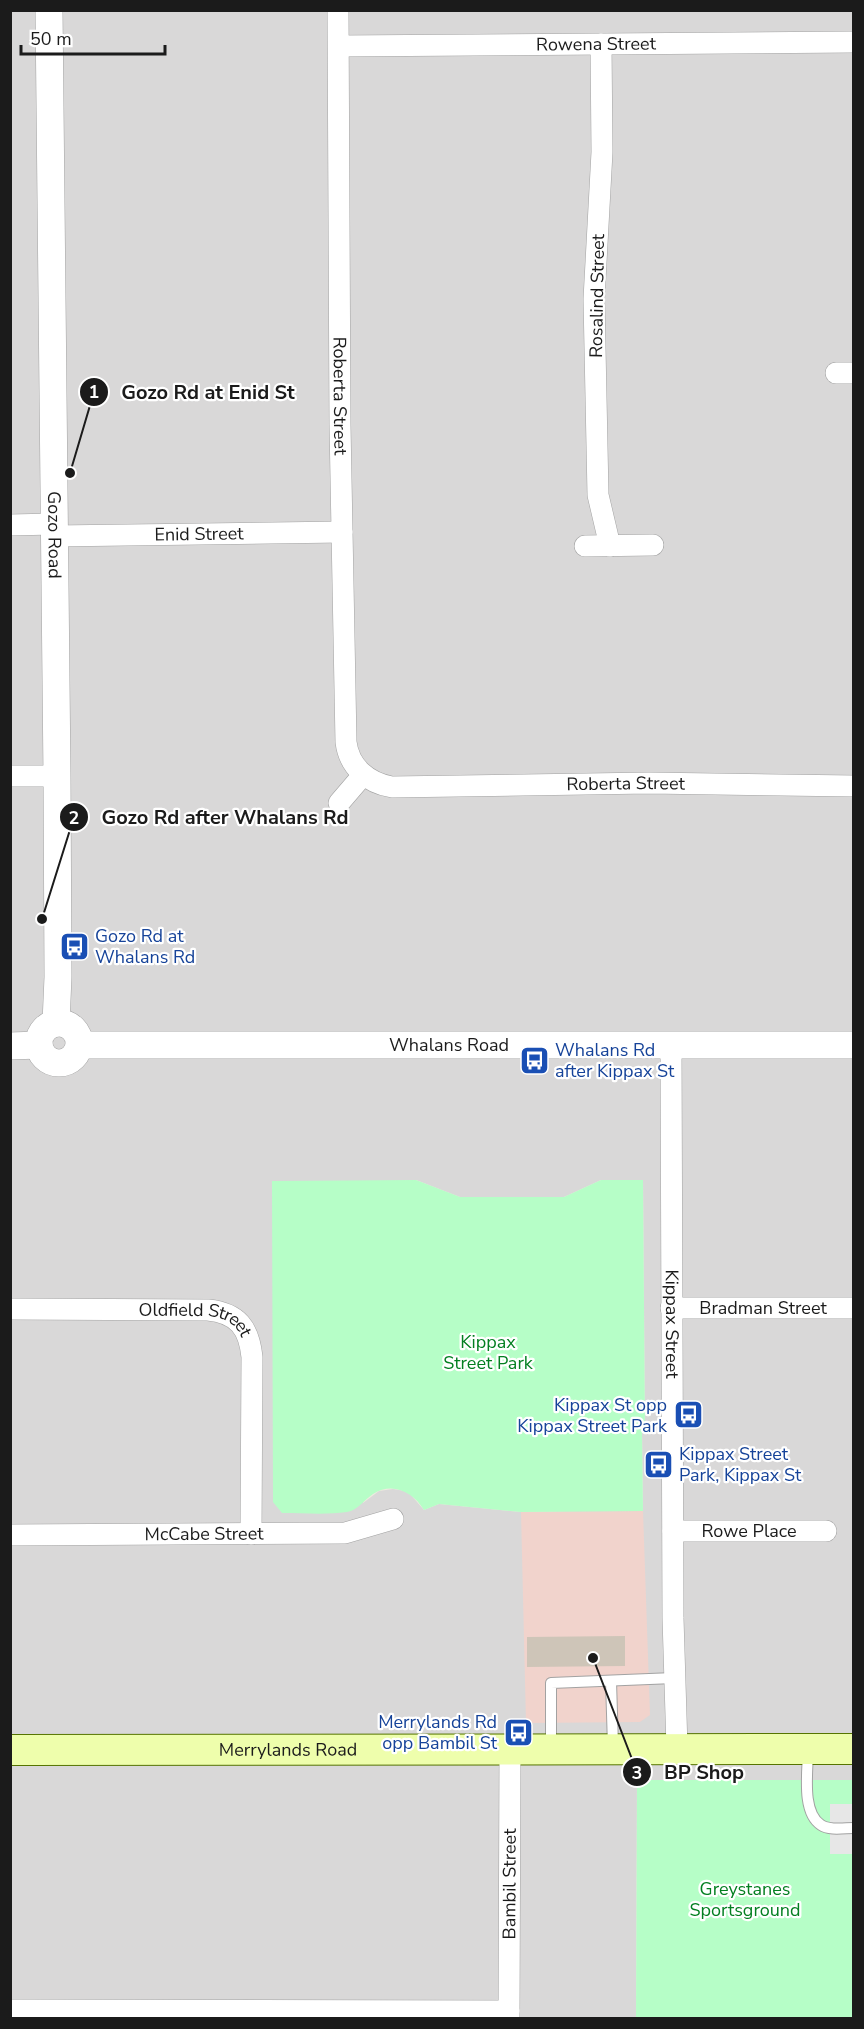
<svg xmlns="http://www.w3.org/2000/svg" width="864" height="2029" viewBox="0 0 864 2029" font-family="'Nunito Sans',sans-serif">
<style>
.residential{fill:#d9d8d8;fill-rule:evenodd}
.commercial{fill:#f1d3cc}
.park{fill:#b6fec7}
.parking{fill:#e7e7e7}
.building{fill:#cec5b8}
.lines{fill:none;stroke-linecap:round;stroke-linejoin:round}
.service-casing{stroke:#a2a2a2;stroke-width:12}
.minor-casing{stroke:#a2a2a2;stroke-width:22}
.tertiary-casing{stroke:#a2a2a2;stroke-width:28}
.secondary-casing{stroke:#557400;stroke-width:32}
.service{stroke:#fff;stroke-width:10}
.minor{stroke:#fff;stroke-width:21}
.tertiary{stroke:#fff;stroke-width:27}
.secondary{stroke:#eefeac;stroke-width:30}
.labels{text-anchor:middle;stroke-width:4.5;stroke-linejoin:round;paint-order:stroke}
.street-label{font-size:18px;fill:#1b1b1b;stroke:#fff}
.transit-label{font-size:18px;fill:#164399;stroke:#fff;text-anchor:start}
.park-label{font-size:18px;fill:#037f20;stroke:#fff}
.leader{fill:none;stroke:#1b1b1b;stroke-width:2}
.callout-dot{fill:#1b1b1b;stroke:#fff;stroke-width:2}
.mark-label{font-size:18px;text-anchor:middle;font-weight:bold;fill:#fff}
.callout-label{font-size:20px;text-anchor:middle;font-weight:bold;fill:#1b1b1b;stroke:#fff;stroke-width:4.5;stroke-linejoin:round;paint-order:stroke}
</style>
<rect width="100%" height="100%" fill="#eeebdf"/>
<path class="residential" d="M11 11H853V1780L637 1781 636 2018H11ZM416 1180 460 1197H564L601 1180H643L645 1431H642L643 1510 521 1512 439 1504 424 1510 411 1495 405 1491 393 1489 379 1491 363 1503Z"/>
<polygon class="commercial" points="643,1511 650,1715 640,1722 526,1723 521,1512"/>
<g class="park">
<path d="M416 1180 460 1197H564L601 1180H643L645 1431H642L643 1511 521 1512 439 1504 424 1510C414 1493 393 1481 373 1494 364 1500 358 1510 347 1512 326 1515 303 1513 282 1513L273 1502 272 1181Z"/>
<polygon points="637,1780 853,1780 853,2018 636,2018"/>
</g>
<rect class="parking" x="830" y="1804" width="23" height="50"/>
<polygon class="building" points="625,1636 625,1666 527,1667 527,1637"/>
<g class="lines">
<defs>
<g id="service">
<polyline points="611,1681 613,1746"/>
<polyline points="551,1748 551,1683 674,1678"/>
<path d="M808 1749C808 1771 801 1812 821 1825 830 1831 844 1828 854 1828"/>
</g>
<g id="minor">
<path id="s1" d="M338 10 340 425 346 742C349 767 368 783 392 787L649 783 854 786"/>
<polyline points="601,44 602,152 594,299 598,495 610,546"/>
<path id="s2" d="M340 46 854 42"/>
<polyline points="836,373 854,373"/>
<polyline points="10,525 54,524"/>
<path id="s3" d="M55 536 342 532"/>
<polyline points="585,546 653,545"/>
<polyline points="10,776 57,776"/>
<polyline points="339,803 363,775"/>
<path id="s4" d="M671 1045 673 1618 677 1748"/>
<path id="s5" d="M671 1308H854"/>
<path id="s6" d="M10 1309 208 1310C238 1313 249 1328 252 1357L251 1534"/>
<path id="s7" d="M673 1531H826"/>
<path id="s8" d="M10 1535 345 1533 393 1519"/>
<polyline points="10,2010 509,2011"/>
<path id="s9" d="M509 2018 510 1749"/>
</g>
<g id="tertiary">
<path id="s10" d="M49 10 57 776 58 977 56 1023"/>
<circle cx="59" cy="1043" r="20"/>
<path id="s11" d="M80 1045H854"/>
<polyline points="10,1046 39,1045"/>
</g>
<g id="secondary">
<path id="s12" d="M10 1750 854 1749"/>
</g>
</defs>
<use href="#service" class="service-casing"/>
<use href="#minor" class="minor-casing"/>
<use href="#tertiary" class="tertiary-casing"/>
<use href="#secondary" class="secondary-casing"/>
<use href="#service" class="service"/>
<use href="#minor" class="minor"/>
<use href="#tertiary" class="tertiary"/>
<use href="#secondary" class="secondary"/>
</g>
<defs>
<symbol id="bus-square" viewBox="-11 -11 22 22"><rect x="-9" y="-9" width="18" height="18" rx="4" fill="#1a4fb4" stroke="#fff"/><path d="M-5-6H5V4H4V6H2V4H-2V6H-4V4H-5ZM-3.5-4V0h7V-4ZM-3.5 1.2v1.5H-2V1.2ZM2 1.2v1.5H3.5V1.2Z" fill="#fff"/></symbol>
</defs>
<g fill-rule="evenodd">
<use href="#bus-square" x="58" y="930" width="33" height="33"/>
<use href="#bus-square" x="518" y="1044" width="33" height="33"/>
<use href="#bus-square" x="672" y="1398" width="33" height="33"/>
<use href="#bus-square" x="642" y="1448" width="33" height="33"/>
<use href="#bus-square" x="502" y="1716" width="33" height="33"/>
</g>
<g class="labels">
<g class="street-label">
<text dy="6" stroke="none"><textPath href="#s2" startOffset="256">Rowena Street</textPath></text>
<text transform="translate(597 296) rotate(-89)" y="6">Rosalind Street</text>
<text dy="6" stroke="none"><textPath href="#s1" startOffset="386">Roberta Street</textPath></text>
<text dy="6" stroke="none"><textPath href="#s3" startOffset="144">Enid Street</textPath></text>
<text dy="6" stroke="none"><textPath href="#s10" startOffset="525">Gozo Road</textPath></text>
<text dy="6" stroke="none"><textPath href="#s1" startOffset="1035">Roberta Street</textPath></text>
<text dy="6" stroke="none"><textPath href="#s11" startOffset="369">Whalans Road</textPath></text>
<text dy="6" stroke="none"><textPath href="#s5" startOffset="92">Bradman Street</textPath></text>
<text dy="6" stroke="none"><textPath href="#s4" startOffset="279">Kippax Street</textPath></text>
<text dy="6" stroke="none"><textPath href="#s6" startOffset="188">Oldfield Street</textPath></text>
<text dy="6" stroke="none"><textPath href="#s7" startOffset="76">Rowe Place</textPath></text>
<text dy="6" stroke="none"><textPath href="#s8" startOffset="194">McCabe Street</textPath></text>
<text dy="6" stroke="none"><textPath href="#s12" startOffset="278">Merrylands Road</textPath></text>
<text dy="6" stroke="none"><textPath href="#s9" startOffset="134">Bambil Street</textPath></text>
</g>
<g class="transit-label">
<text x="95" y="942">Gozo Rd at<tspan x="95" dy="21">Whalans Rd</tspan></text>
<text x="555" y="1056">Whalans Rd<tspan x="555" dy="21">after Kippax St</tspan></text>
<text x="667" y="1411" text-anchor="end">Kippax St opp<tspan x="667" dy="21">Kippax Street Park</tspan></text>
<text x="679" y="1460">Kippax Street<tspan x="679" dy="21">Park, Kippax St</tspan></text>
<text x="497" y="1728" text-anchor="end">Merrylands Rd<tspan x="497" dy="21">opp Bambil St</tspan></text>
</g>
<g class="park-label">
<text x="488" y="1348">Kippax<tspan x="488" dy="21">Street Park</tspan></text>
<text x="745" y="1895">Greystanes<tspan x="745" dy="21">Sportsground</tspan></text>
</g>
</g>
<path class="leader" d="M70 473L94 392M42 919L74 817M593 1658L637 1772"/>
<g class="callout-dot">
<circle cx="70" cy="473" r="6"/>
<circle cx="42" cy="919" r="6"/>
<circle cx="593" cy="1658" r="6"/>
<circle cx="94" cy="392" r="15"/>
<circle cx="74" cy="817" r="15"/>
<circle cx="637" cy="1772" r="15"/>
</g>
<g class="mark-label">
<text x="94" y="398">1</text>
<text x="74" y="824">2</text>
<text x="637" y="1779">3</text>
</g>
<g class="callout-label">
<text x="208" y="399">Gozo Rd at Enid St</text>
<text x="225" y="824">Gozo Rd after Whalans Rd</text>
<text x="704" y="1779">BP Shop</text>
</g>
<rect width="864" height="2029" fill="none" stroke="#1b1b1b" stroke-width="24"/>
<path d="M21 45v9h144v-9" fill="none" stroke="#1b1b1b" stroke-width="3"/>
<text x="30" y="45" font-size="18" fill="#1b1b1b" stroke="#ffffff" stroke-width="4.5" paint-order="stroke">50 m</text>
</svg>
